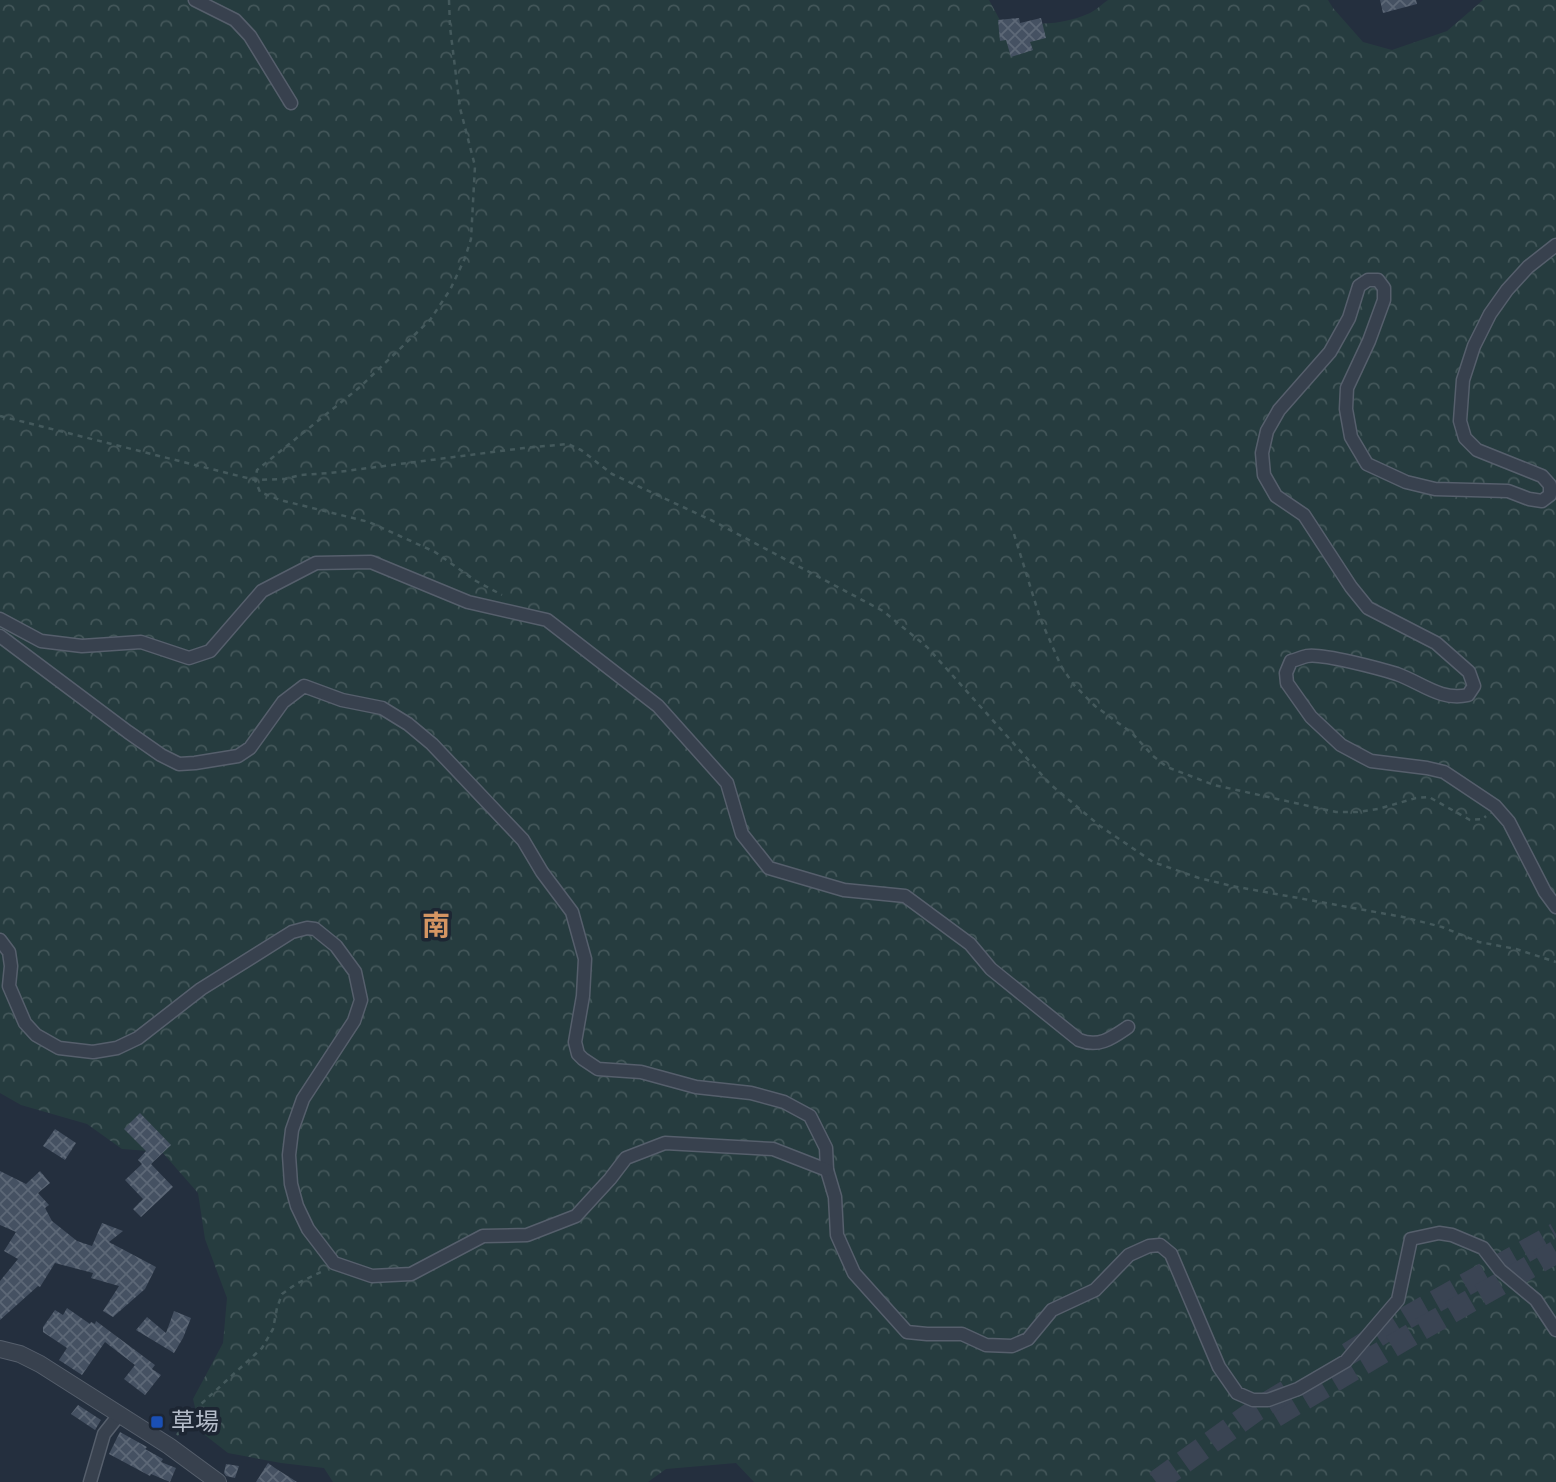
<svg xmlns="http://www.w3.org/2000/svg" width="1556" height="1482" viewBox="0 0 1556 1482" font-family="'Roboto Condensed','Noto Sans JP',sans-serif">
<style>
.forest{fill:url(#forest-crowns)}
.building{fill:url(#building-cross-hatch)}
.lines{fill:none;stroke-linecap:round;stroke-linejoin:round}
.motorway-tunnel{stroke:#3a4453;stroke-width:23;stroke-dasharray:23 11;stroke-linecap:butt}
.minor-casing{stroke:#565f6c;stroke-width:15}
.tertiary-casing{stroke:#565f6c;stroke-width:18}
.path{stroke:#44595c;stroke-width:2.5;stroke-dasharray:5 5;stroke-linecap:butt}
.minor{stroke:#38414e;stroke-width:12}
.tertiary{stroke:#38414e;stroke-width:16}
.transit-dot{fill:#1a4fb4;stroke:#1d2633;stroke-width:2.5}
.labels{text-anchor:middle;stroke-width:7;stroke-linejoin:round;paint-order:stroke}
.poi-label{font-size:24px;fill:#b4bcc9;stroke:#1d2633;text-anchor:start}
.quarter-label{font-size:28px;font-weight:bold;fill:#d59563;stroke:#1d2633}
</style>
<defs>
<pattern id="forest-crowns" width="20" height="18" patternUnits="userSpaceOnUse" patternTransform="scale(1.75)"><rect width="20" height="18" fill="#263c3f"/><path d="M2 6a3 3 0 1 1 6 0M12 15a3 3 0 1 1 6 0" fill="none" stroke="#435659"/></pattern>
<pattern id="building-cross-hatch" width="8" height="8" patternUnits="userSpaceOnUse" patternTransform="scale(1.75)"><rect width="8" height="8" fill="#455162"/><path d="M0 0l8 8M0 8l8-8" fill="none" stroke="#5d6877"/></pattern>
</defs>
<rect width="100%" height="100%" fill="#242f3e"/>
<path class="forest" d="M0 0H989L1001 22C1031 25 1062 26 1090 13 1096 10 1102 4 1108 0H1328L1333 8 1363 42 1392 50 1447 31 1483 0H1556V1482H754L736 1463 666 1469 648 1482H333L324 1468 281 1463 228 1453 201 1432 193 1399 223 1343 227 1298 205 1239 198 1193 162 1152 122 1149 87 1124 21 1105 0 1093Z"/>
<g class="building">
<polygon points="1380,0 1416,0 1417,4 1383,13"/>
<polygon points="1019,18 1020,23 1041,18 1046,38 1030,42 1033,50 1011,57 1006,40 1000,41 998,20"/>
<polygon points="140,1113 171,1145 151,1164 173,1187 141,1217 133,1209 143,1199 125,1180 142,1164 138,1160 146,1151 124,1129"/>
<polygon points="55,1129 76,1143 65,1160 43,1146"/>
<polygon points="0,1171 26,1184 40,1171 50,1183 38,1193 49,1205 45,1208 52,1221 77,1241 92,1246 102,1223 123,1231 109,1242 156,1267 145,1289 113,1317 103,1311 119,1286 91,1278 93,1273 55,1263 40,1287 38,1286 0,1320 0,1281 18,1259 4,1251 16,1232 0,1225"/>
<polygon points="67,1308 90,1324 91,1322 95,1324 96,1321 155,1365 152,1369 161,1375 145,1395 124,1379 135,1365 105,1342 82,1375 59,1360 67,1348 43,1332 43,1327 55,1310 63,1315"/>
<polygon points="174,1311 191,1318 183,1338 174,1353 136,1330 147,1317 166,1333"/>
<polygon points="78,1405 101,1420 95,1430 71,1414"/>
<polygon points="120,1432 147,1447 145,1449 163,1459 161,1462 176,1468 170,1482 151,1474 150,1476 109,1454"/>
<polygon points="268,1463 275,1468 297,1482 256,1482"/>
<polygon points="226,1464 239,1466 235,1478 226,1476 224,1473"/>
</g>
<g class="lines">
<g class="motorway-tunnel">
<polyline points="1348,1354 1406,1318 1556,1234"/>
<polyline points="1275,1416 1416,1332 1556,1252"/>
<polyline points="1156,1482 1256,1410 1289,1390"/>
</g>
<defs>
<g id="minor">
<polyline points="195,0 235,20 250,36 291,103"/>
<path d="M1556 245 1528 267 1507 290 1490 314 1474 346 1463 380 1460 421 1465 438 1477 450 1542 476 1550 485V495L1542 501 1529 499 1508 491 1435 489 1406 482 1367 464 1351 437 1346 409 1347 388 1369 341 1384 300V288L1378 280H1368L1359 286 1349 318 1330 352 1279 410 1267 431 1262 453 1264 475 1276 496 1304 515 1351 587 1368 608 1436 643 1469 672 1474 686 1468 695C1440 701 1422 683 1397 674 1381 669 1322 653 1307 656 1302 657 1296 660 1291 661L1286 673 1287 683 1311 717 1341 745 1371 761 1427 768 1444 772 1495 806 1509 822 1545 892 1556 907"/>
<path d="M0 619 41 641 82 646 141 642 189 658 210 651 262 591 316 563 371 562 468 602 547 620 658 706 727 783 742 834 769 868 844 890 905 896 970 944 991 969 1079 1040C1099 1048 1112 1038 1128 1027"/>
<polyline points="0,636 128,732 161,755 179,764 195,763 238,756 250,748 283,702 304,686 342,700 382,708 408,724 432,744 523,840 542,872 572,912 585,959 583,996 575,1042 578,1054 583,1059 598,1069 641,1072 696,1087 751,1093 784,1102 810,1116 826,1148 827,1170 835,1197 837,1235 854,1273 907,1332 927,1334 962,1334 986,1345 1012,1346 1028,1339 1052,1310 1095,1290 1129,1255 1149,1246 1160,1245 1171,1254 1219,1367 1237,1393 1253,1400 1268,1400 1298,1389 1346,1361 1398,1300 1411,1239 1439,1233 1452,1235 1483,1248 1500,1270 1536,1300 1556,1330"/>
<polyline points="0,940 9,952 11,966 9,986 25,1023 36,1035 59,1048 93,1052 117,1048 138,1038 201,989 292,932 307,928 315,929 336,946 355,972 361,1000 354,1021 303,1099 292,1130 289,1155 291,1184 297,1206 308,1229 334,1263 372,1276 411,1274 483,1236 527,1235 576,1216 610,1179 626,1158 665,1143 773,1149 827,1170"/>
<polyline points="90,1482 104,1434 119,1415"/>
</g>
<polyline id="tertiary" points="0,1349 20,1354 40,1364 169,1446 218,1482"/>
</defs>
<use href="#minor" class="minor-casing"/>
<use href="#tertiary" class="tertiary-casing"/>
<g class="path">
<polyline points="449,0 450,27 460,108 475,166 471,239 465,258 450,290 430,320 360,387 257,470 255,480 260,492 280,500 369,522 435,552 476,581 502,595"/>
<polyline points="0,416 255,480 285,479 301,475 330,473 524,448 568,444 581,450 612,474 713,521 883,611 927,647 1050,784 1100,826 1153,862 1199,878 1232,886 1403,917 1442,927 1479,942 1516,949 1556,962"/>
<polyline points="1014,534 1040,618 1061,666 1074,685 1095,706 1132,733 1153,756 1167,767 1214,785 1336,812 1357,812 1378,809 1416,798 1429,797 1470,820 1483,819 1486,816"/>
<polyline points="177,1435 201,1404 262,1348 273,1329 277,1308 282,1294 296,1284 323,1271"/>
</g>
<use href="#minor" class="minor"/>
<use href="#tertiary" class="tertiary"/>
</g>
<rect class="transit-dot" x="150" y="1415" width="14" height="14" rx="3.5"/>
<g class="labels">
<g class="poi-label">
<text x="171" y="1430">草場</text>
</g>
<g class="quarter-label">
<text x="436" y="935">南</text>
</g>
</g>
</svg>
